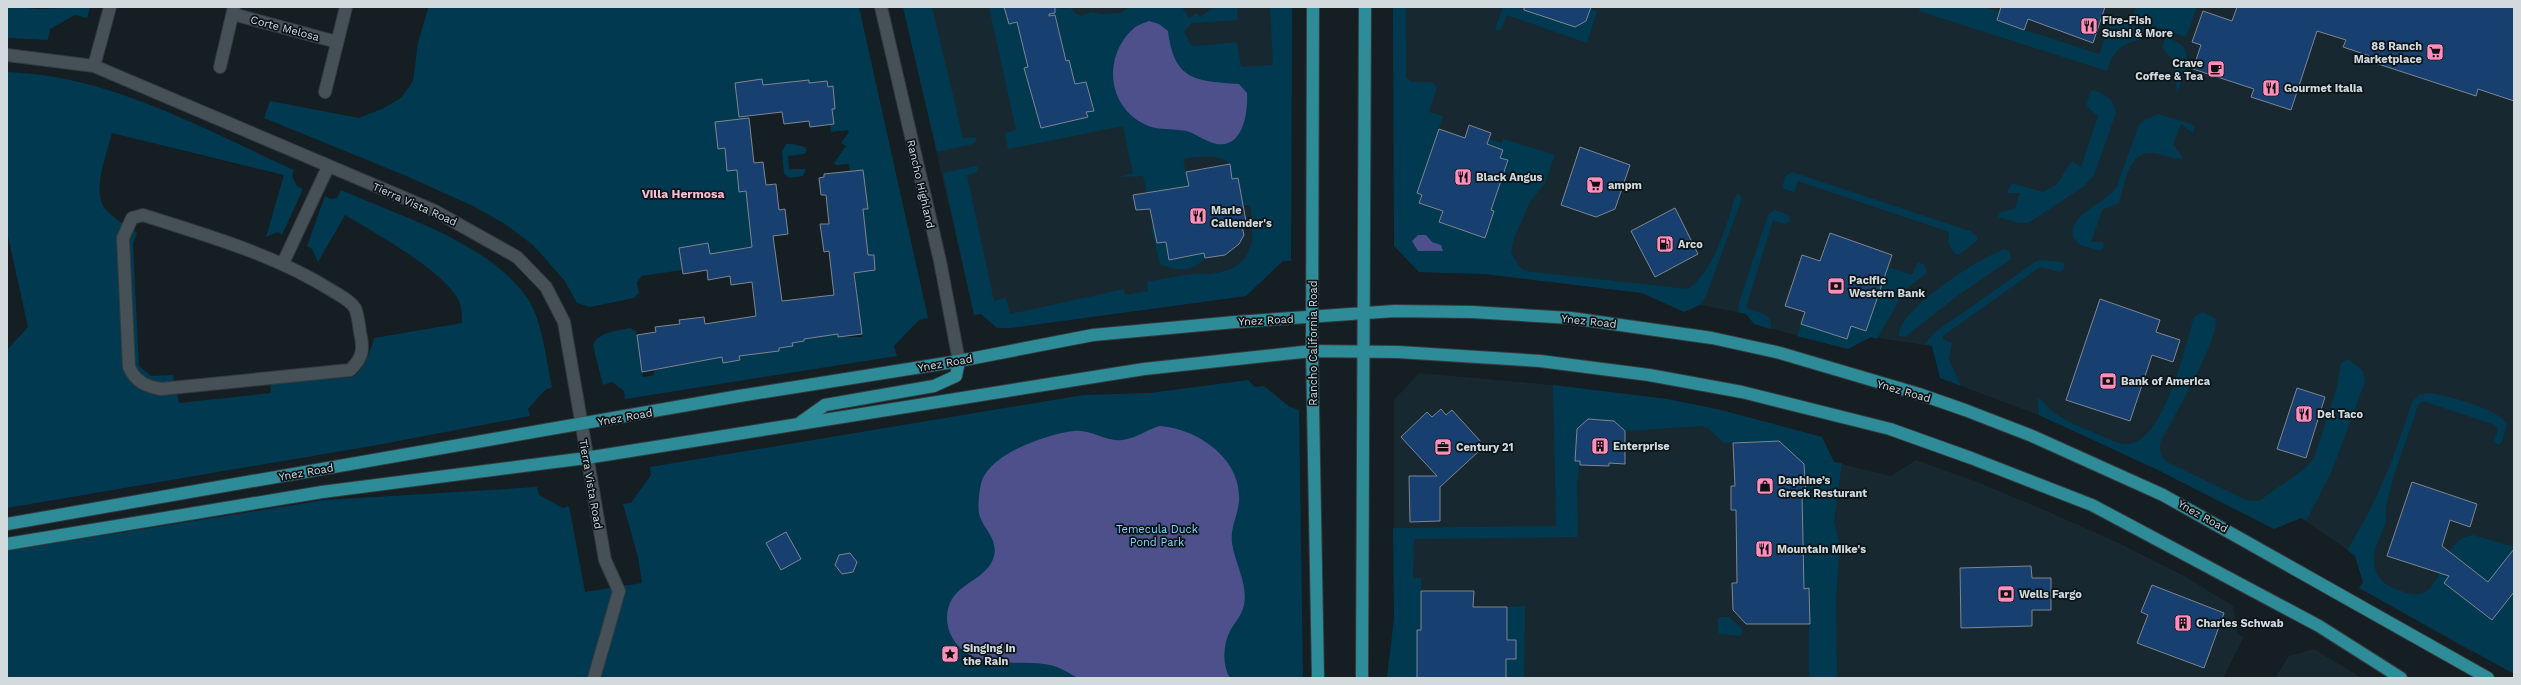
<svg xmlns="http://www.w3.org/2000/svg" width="2521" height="685" viewBox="0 0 2521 685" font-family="'Work Sans',sans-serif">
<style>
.built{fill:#172830}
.green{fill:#013a50}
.water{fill:#4d508a}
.building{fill:#173f6f;stroke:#7e8690}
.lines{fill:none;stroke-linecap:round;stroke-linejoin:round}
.minor-casing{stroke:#343a3e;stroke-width:14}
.major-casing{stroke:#343a3e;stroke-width:14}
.minor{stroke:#455157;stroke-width:12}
.major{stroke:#2d8c97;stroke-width:12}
.labels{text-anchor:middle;stroke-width:3.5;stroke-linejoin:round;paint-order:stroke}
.poi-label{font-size:11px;font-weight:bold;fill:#d3dade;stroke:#0b1519;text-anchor:start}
.street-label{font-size:11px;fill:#d3dade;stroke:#0b1519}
.park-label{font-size:11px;fill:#82d6fe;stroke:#0b1519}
.neighbourhood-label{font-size:12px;font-weight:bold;fill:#fbbbd3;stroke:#0b1519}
</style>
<rect width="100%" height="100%" fill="#141e23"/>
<g class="built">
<polygon points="903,7 1286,7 1292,10 1291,261 1283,261 1246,296 1010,328 997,328 981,314 974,315"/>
<polygon points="1393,7 2514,7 2514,606 2472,652 2359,588 2363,582 2355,555 2301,518 2274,529 2158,470 2039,415 1940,378 1932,346 1871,337 1848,349 1754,324 1746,314 1700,305 1684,312 1642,293 1485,274 1419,272 1394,246"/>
<polygon points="1419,373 1553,385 1667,399 1721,410 1822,437 1834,462 1891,476 1916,460 1980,483 2049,512 2123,545 2186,577 2233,606 2238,634 2244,637 2223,678 1387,678 1394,619 1394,400"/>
<polygon points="2314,649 2362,678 2275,678 2289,656"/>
</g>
<g class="green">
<polygon points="7,7 41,9 90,7 87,18 75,15 50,29 48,40 7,38"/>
<path d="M432 7H859L928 318 919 320 894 346 897 356 625 399 624 391 612 382 603 385 593 346C596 332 618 331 630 328L636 331 643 377 654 375V370L677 366V360L722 357 723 363 740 360 737 339 762 335 765 353 779 351V348L793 346 792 343 804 341V339L838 334V337H862L855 273 875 270 874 255H868L863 209 868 208 866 193 860 194 865 185 863 170 850 171 849 164 836 165 834 163 846 146 841 143 849 132 848 130 831 132 830 124 834 123 832 109 835 108 833 87H828L827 81 809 83V80L763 88 762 79 735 83 738 108 746 107 747 117 740 120 725 148 727 171 737 170 739 192 750 191 753 248 710 254 708 243 679 248 682 270 642 276 637 282 639 293 634 298 590 307 577 303 564 280 533 245 505 224 473 206 404 175 264 118 270 101 359 118 384 108 402 97 413 81 418 43 428 8Z"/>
<polygon points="903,7 932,7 963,138 975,137 977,140 973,144 937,152"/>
<path d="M989 7H1004L1009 24 1017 22 1028 67 1024 68 1041 128 1087 117 1086 112 1093 110 1086 82 1075 84 1069 61H1066L1055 15 1049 16 1047 7 1064 9 1071 7 1075 13 1082 16 1091 12 1102 14 1121 13 1129 7H1182L1189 18 1197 13 1200 17 1214 7H1237L1238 20 1192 23 1184 32 1190 44 1196 46 1237 42 1241 67 1273 65 1270 7H1292L1291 261H1283L1246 296 1010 328H997L981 314 974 315 943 173 976 166 978 168V172L967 175 994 301 1006 298 1010 314 1124 289 1125 295 1148 291 1147 282C1162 279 1177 276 1193 274 1198 273 1203 274 1208 274 1254 270 1256 242 1250 205H1243L1238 178 1232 179 1230 164C1217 153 1199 157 1183 159L1189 186 1147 192 1143 176 1119 177 1133 173 1123 126 1008 149 1005 133 1016 130Z"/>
<path d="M1393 7H1406V77L1411 82H1432L1437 87 1429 112 1443 116 1417 193 1422 195 1419 202 1443 211 1439 222 1485 238 1494 211 1484 207 1487 197 1495 200 1508 160 1500 158 1503 150 1487 144 1489 139 1502 143 1503 139 1555 155 1545 183 1530 202 1514 238 1511 252 1519 266 1525 271 1688 289C1710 274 1720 242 1729 218 1732 210 1732 198 1739 193L1742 198 1706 296 1700 305 1684 312 1642 293 1485 274 1419 272 1394 246Z"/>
<polygon points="1503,7 1515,7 1575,26 1590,9 1597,11 1587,43 1507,15 1500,31 1495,29"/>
<path d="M1920 7H1984L2000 12 1997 21 2099 54 2112 18 2145 29 2141 40C2122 42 2112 53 2107 71L1919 11Z"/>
<polygon points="2136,7 2197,7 2186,37 2132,19"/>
<path d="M2166 37C2200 48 2185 71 2177 94L2174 62 2162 47Z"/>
<path d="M7 72C110 75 203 129 294 170L292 176 297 186 303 189 282 235 278 232 266 237 284 175 112 133C107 154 90 193 107 211 115 219 127 226 137 233L133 244 139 366 151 376 173 375 179 403 271 393 270 383 353 377C367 366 369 353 374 338L462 323C462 316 462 306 458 299 441 269 375 233 345 215L318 262 312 249 307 246 325 196 330 199 337 198 341 190C402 217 490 243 528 299 542 320 547 363 552 387L545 390 528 409 530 416 377 445 7 508V350L28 327 7 232Z"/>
<path d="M2091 90C2104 92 2114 99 2116 113L2094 175 2083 187 2028 223H2019L1998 217 1999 213 2015 208 2020 193H2007L2012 183 2043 192 2056 185 2072 161 2081 167 2098 116 2086 106Z"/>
<path d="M2158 114 2191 124 2195 127 2193 133 2181 124 2173 144 2183 158C2176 160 2166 156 2159 154 2128 146 2126 181 2119 203L2102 210 2091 242H2103L2104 247 2100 251 2080 245 2073 237C2068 216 2103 204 2116 188L2139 125 2144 120Z"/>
<polygon points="786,144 793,144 805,147 807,151 804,154 788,156 789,169 806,169 803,176 790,178 784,174 782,151"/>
<polygon points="1792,172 1970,231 1977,237 1977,241 1960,254 1955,254 1948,243 1949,232 1798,181 1794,192 1784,189 1782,186 1786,176"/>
<path d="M1775 210 1788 215 1790 221 1785 224 1773 220 1746 308C1758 313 1773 312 1771 329L1754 324 1746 314 1738 312 1739 302 1768 215Z"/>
<path d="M1154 226 1157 243 1166 242 1169 260 1204 253 1205 258C1192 272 1177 272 1160 264L1151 227Z"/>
<path d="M2005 249 2010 252 2011 259 1953 299 1905 337 1899 336C1897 310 1982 256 2005 249Z"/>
<polygon points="2041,260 2063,262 2065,267 2060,272 2040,267 1943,336 1943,339 1952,343 1949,360 1961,386 1940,378 1932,346 1925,344 1935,332 2035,262"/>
<polygon points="1918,262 1925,265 1927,273 1910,286 1902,295 1877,339 1871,337 1848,349 1797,336 1801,324 1847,339 1851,326 1866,331 1888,267 1912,275"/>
<path d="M2203 312 2215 318C2223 332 2170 425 2160 443 2159 452 2161 456 2167 462L2246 500 2259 501 2303 470 2314 458 2337 387 2341 363 2348 359 2363 371 2365 382 2331 473 2306 521 2301 518 2274 529 2158 470 2039 415 2037 398C2045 401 2049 410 2056 414 2069 423 2104 437 2119 443 2161 458 2186 344 2194 317Z"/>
<polygon points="1248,380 1255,387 1264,386 1290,407 1299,410 1303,678 7,678 7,551 325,500 537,487 539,495 563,508 569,506 585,592 642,583 638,557 623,504 631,503 651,475 650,467 1083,395 1150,393"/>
<polygon points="1553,385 1667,399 1721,410 1822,437 1834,462 1842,463 1834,522 1840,544 1836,600 1837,678 1809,678 1809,589 1799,589 1796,495 1806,494 1804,464 1779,441 1724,443 1708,428 1702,426 1625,431 1614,421 1588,419 1577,429 1575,461 1580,461 1577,484 1578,537 1414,539 1413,578 1421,578 1421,630 1417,630 1417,678 1387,678 1394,619 1393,528 1556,526"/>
<path d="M2429 393C2446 395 2499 409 2507 424L2502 442 2498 445 2494 441 2498 429 2495 425 2423 401 2418 405C2408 438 2393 471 2387 504 2385 511 2387 518 2385 525 2380 538 2372 551 2374 565 2377 580 2388 587 2401 591 2409 594 2420 597 2427 591 2445 576 2445 538 2473 535L2514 547V674L2359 588 2363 582 2355 556 2347 550C2378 500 2394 459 2412 402L2419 395Z"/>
<polygon points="1525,606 1524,678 1506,678 1507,607"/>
<polygon points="1720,617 1729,617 1742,629 1741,636 1720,634 1718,632 1718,618"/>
</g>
<g class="water">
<path d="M1149 21 1159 24 1168 31C1174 81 1196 81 1239 84L1247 93C1248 111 1244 148 1217 144 1206 142 1197 134 1186 131 1173 128 1157 131 1144 124 1107 106 1103 56 1133 29 1137 25 1144 23 1149 21Z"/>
<polygon points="1418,235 1426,235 1432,242 1441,245 1443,251 1418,251 1412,241"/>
<path d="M1159 426C1196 428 1242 458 1239 501 1238 515 1230 528 1232 543 1235 564 1248 583 1244 605 1242 615 1235 622 1230 631 1223 645 1222 665 1230 678H1078C1067 672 1057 665 1044 664 1012 660 967 671 950 633 946 623 946 613 950 603 959 582 988 579 994 556 998 540 985 530 980 517 977 508 979 493 981 484 988 454 1047 434 1074 431 1091 429 1106 442 1122 440 1134 439 1147 430 1159 426Z"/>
</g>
<g class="building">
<polygon points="1004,7 1055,7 1055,13 1049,14 1049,16 1055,15 1066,61 1069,60 1075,84 1086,82 1094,111 1086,112 1088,117 1041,128 1024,68 1028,67 1017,22 1009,24"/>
<polygon points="1524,7 1591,7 1586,21 1575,27 1524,10"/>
<polygon points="2001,7 2105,7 2093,43 2028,19 2024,30 1997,20"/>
<polygon points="2237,7 2514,7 2514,101 2478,89 2476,96 2369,61 2370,56 2343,47 2346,40 2317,31 2291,110 2251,97 2254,89 2193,69 2201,45 2192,42 2203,11 2232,21"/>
<polygon points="762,79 763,85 809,80 809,83 827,81 828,87 833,86 835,109 832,109 834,124 810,127 809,121 784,124 782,112 739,117 735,83"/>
<polygon points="749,118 754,163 763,162 766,185 776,184 779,210 785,209 788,234 773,236 782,301 834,295 829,251 824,252 820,224 829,224 826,195 821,195 819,178 824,177 824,174 863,170 868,209 863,209 868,255 874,255 875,270 854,273 862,334 838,337 838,334 804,339 804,341 792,343 793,346 779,348 779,351 739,356 740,360 723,363 722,357 642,372 637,335 656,332 655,327 680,324 679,320 704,317 705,324 756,316 752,282 731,285 730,276 708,280 707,270 683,274 679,248 708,243 710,254 752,247 746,191 739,192 737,170 727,171 725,148 718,149 715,122"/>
<polygon points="1469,125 1491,133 1487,144 1503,150 1500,158 1508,160 1491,210 1494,211 1485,238 1439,222 1443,211 1419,203 1422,195 1417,193 1439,129 1465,138"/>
<polygon points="1580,147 1630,165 1615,209 1596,217 1561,205"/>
<polygon points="1230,164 1232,179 1238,178 1246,221 1241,222 1244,235 1239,244 1225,255 1205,258 1204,253 1169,260 1166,242 1157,243 1150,209 1136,210 1133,195 1189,186 1186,172"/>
<polygon points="1675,208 1698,254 1655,277 1631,231"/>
<polygon points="1830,233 1892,255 1866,331 1851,326 1847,339 1801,324 1805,312 1785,306 1802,255 1820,261"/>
<polygon points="2100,299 2160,320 2156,332 2180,340 2173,362 2152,355 2130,421 2066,400"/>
<polygon points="2297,388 2325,397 2306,458 2277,449"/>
<polygon points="1441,409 1446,415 1452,410 1481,442 1474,449 1478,452 1440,487 1440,521 1410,522 1409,476 1437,476 1401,437 1427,412 1432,417"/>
<polygon points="1588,419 1614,421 1625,431 1625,464 1609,463 1609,466 1580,465 1580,461 1575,461 1577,429"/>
<polygon points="1779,441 1804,464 1806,494 1802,494 1804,589 1809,588 1810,624 1746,624 1733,610 1732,583 1737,583 1736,510 1731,510 1731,486 1735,486 1733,443"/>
<polygon points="2412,482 2477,504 2470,527 2450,520 2442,546 2488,582 2514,549 2514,592 2492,620 2444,583 2449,576 2387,556"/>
<polygon points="786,532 801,559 781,570 766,543"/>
<polygon points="850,553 857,562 853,572 842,574 835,565 839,555"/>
<polygon points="2031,566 2032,578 2051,578 2051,610 2032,610 2032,626 1961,628 1960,568"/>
<polygon points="2152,585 2224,613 2204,668 2137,643 2148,615 2141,612"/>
<polygon points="1421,591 1474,591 1473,607 1507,607 1507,640 1516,640 1516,659 1506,659 1506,678 1417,678 1417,630 1421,630"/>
</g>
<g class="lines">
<defs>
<g id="minor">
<polyline points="881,7 940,261 959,361"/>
<polyline points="233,14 337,42"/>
<polyline points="7,55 94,66 435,211 517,257 546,287 564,322 605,560 619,591 594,678"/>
<polyline points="94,66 110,7"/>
<polyline points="220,67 234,7"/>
<polyline points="325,92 346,7"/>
<path d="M143 215C208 236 273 254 331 290 339 295 350 300 355 308 358 315 359 325 360 332 364 349 363 358 350 370L161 389C145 386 136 382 129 367L123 238 132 218Z"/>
<polyline points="283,263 328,167"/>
</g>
<g id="major">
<polyline points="1313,7 1312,351 1318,678"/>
<polyline points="801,422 825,405 934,386 956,376 959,361"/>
<polyline points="7,524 739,396 959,361 1093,335 1235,322 1395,311 1472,312 1571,318 1712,338 1780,353 1919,394 1965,410 2032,436 2163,495 2488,678"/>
<polyline points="7,544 322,492 586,458 1144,369 1312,351 1398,352 1540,361 1649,375 1742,392 1890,429 1971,458 2092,505 2319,626 2401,678"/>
<polyline points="1362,678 1365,7"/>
</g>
</defs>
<use href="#minor" class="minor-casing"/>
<use href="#major" class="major-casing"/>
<use href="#minor" class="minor"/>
<use href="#major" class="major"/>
</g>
<defs>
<symbol id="restaurant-square" viewBox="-11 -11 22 22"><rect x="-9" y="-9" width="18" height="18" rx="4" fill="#fe8ebd" stroke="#0b1519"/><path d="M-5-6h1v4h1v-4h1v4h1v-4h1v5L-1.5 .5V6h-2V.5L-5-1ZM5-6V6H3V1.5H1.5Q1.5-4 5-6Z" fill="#111"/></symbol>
<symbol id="supermarket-square" viewBox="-11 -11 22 22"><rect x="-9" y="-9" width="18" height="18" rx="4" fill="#fe8ebd" stroke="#0b1519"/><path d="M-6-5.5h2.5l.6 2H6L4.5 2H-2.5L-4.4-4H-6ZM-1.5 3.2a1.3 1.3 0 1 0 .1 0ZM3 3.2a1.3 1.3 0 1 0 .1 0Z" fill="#111"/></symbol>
<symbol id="cafe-square" viewBox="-11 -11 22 22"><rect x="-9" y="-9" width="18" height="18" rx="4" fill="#fe8ebd" stroke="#0b1519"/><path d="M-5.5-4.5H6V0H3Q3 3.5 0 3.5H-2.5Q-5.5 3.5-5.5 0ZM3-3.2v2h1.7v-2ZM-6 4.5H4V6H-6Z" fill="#111"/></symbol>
<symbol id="fuel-square" viewBox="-11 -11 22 22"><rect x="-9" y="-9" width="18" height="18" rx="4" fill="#fe8ebd" stroke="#0b1519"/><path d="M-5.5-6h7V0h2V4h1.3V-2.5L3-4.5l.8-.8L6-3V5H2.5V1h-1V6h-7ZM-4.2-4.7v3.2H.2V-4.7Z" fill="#111"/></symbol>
<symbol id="bank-square" viewBox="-11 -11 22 22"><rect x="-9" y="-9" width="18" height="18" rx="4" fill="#fe8ebd" stroke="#0b1519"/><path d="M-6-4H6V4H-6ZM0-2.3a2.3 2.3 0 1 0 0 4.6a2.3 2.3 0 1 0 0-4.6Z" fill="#111"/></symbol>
<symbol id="building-square" viewBox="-11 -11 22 22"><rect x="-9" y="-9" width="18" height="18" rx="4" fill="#fe8ebd" stroke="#0b1519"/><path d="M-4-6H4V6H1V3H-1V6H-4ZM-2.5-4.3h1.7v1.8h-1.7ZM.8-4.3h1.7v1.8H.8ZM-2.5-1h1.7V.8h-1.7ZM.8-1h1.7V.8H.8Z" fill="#111"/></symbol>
<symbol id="office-square" viewBox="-11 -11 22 22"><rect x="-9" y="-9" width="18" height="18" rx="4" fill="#fe8ebd" stroke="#0b1519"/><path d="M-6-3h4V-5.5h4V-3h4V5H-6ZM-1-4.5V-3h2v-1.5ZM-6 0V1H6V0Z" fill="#111"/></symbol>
<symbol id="shop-square" viewBox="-11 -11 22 22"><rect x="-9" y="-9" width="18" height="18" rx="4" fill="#fe8ebd" stroke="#0b1519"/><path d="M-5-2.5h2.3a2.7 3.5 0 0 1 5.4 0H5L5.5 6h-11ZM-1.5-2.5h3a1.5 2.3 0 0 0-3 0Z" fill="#111"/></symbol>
<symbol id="sight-square" viewBox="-11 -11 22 22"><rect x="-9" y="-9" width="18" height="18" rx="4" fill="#fe8ebd" stroke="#0b1519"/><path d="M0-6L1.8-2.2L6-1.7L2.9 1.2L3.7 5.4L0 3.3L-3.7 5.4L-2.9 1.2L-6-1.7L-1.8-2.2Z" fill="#111"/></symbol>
</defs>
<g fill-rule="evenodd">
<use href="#restaurant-square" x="2079" y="16" width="20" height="20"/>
<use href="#supermarket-square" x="2425" y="42" width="20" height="20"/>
<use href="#cafe-square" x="2206" y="59" width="20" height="20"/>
<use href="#restaurant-square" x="2261" y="78" width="20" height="20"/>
<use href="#restaurant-square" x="1453" y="167" width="20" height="20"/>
<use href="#supermarket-square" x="1585" y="175" width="20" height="20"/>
<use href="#restaurant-square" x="1188" y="206" width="20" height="20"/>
<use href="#fuel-square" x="1655" y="234" width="20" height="20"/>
<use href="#bank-square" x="1826" y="276" width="20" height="20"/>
<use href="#bank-square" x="2098" y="371" width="20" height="20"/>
<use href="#restaurant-square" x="2294" y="404" width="20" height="20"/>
<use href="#building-square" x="1590" y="436" width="20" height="20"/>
<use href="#office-square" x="1433" y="437" width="20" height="20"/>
<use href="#shop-square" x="1755" y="476" width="20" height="20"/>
<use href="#restaurant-square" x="1754" y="539" width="20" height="20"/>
<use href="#bank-square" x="1996" y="584" width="20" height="20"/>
<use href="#building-square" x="2173" y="613" width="20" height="20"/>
<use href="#sight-square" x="940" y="644" width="20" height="20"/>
</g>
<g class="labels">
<g class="poi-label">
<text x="2102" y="24">Fire-Fish<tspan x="2102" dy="13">Sushi &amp; More</tspan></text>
<text x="2422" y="50" text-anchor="end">88 Ranch<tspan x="2422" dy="13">Marketplace</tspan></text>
<text x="2203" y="67" text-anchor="end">Crave<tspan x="2203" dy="13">Coffee &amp; Tea</tspan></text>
<text x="2284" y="92">Gourmet Italia</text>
<text x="1476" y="181">Black Angus</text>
<text x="1608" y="189">ampm</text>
<text x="1211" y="214">Marie<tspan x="1211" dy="13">Callender's</tspan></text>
<text x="1678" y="248">Arco</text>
<text x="1849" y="284">Pacific<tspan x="1849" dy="13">Western Bank</tspan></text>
<text x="2121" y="385">Bank of America</text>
<text x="2317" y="418">Del Taco</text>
<text x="1613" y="450">Enterprise</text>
<text x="1456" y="451">Century 21</text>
<text x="1778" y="484">Daphine’s<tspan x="1778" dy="13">Greek Resturant</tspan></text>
<text x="1777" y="553">Mountain Mike's</text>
<text x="2019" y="598">Wells Fargo</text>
<text x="2196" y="627">Charles Schwab</text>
<text x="963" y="652">Singing in<tspan x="963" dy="13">the Rain</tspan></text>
</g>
<g class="street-label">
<text transform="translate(285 28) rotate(15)" y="4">Corte Melosa</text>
<text transform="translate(921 184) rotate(77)" y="4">Rancho Highland</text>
<text transform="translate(415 204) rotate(24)" y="4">Tierra Vista Road</text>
<text transform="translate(1266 320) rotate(-3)" y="4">Ynez Road</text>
<text transform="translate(1589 321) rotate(6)" y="4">Ynez Road</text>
<text transform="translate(1313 343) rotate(-90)" y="4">Rancho California Road</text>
<text transform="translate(945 363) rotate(-10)" y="4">Ynez Road</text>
<text transform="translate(1904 391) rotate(16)" y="4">Ynez Road</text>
<text transform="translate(625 417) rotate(-10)" y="4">Ynez Road</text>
<text transform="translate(306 472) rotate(-10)" y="4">Ynez Road</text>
<text transform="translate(591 484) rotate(80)" y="4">Tierra Vista Road</text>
<text transform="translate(2203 516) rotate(29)" y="4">Ynez Road</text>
</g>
<g class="park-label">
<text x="1157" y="533">Temecula Duck<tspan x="1157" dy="13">Pond Park</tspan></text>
</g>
<g class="neighbourhood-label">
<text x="683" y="198">Villa Hermosa</text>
</g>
</g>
<rect width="2521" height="685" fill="none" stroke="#d3dade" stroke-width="16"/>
</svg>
